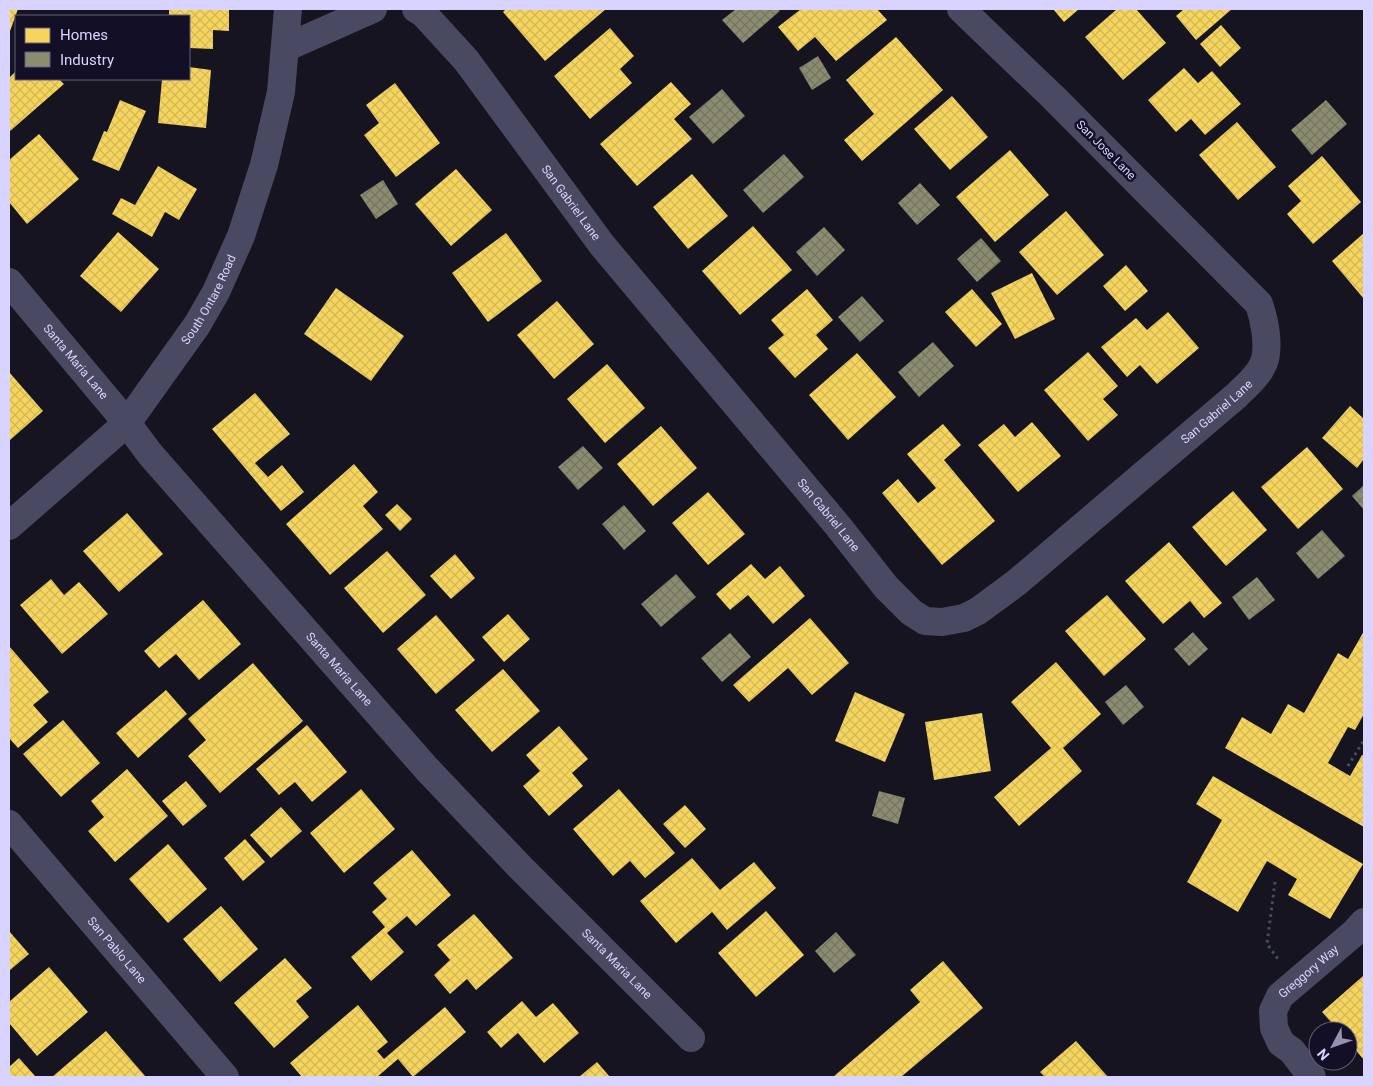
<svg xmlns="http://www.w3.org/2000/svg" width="1373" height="1086" viewBox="0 0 1373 1086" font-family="Roboto,sans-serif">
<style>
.homes{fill:url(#homes-cross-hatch)}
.industry{fill:url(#industry-cross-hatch)}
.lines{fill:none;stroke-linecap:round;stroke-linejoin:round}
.path{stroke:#44505f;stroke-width:3;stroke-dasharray:2.5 4;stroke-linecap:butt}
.minor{stroke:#4a4962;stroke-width:28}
.labels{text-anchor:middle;stroke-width:5;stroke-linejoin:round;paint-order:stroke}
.street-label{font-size:12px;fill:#d9d4ff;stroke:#130f26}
</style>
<defs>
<pattern id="homes-cross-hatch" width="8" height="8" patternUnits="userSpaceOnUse" patternTransform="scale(1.25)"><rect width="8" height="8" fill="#f6d55c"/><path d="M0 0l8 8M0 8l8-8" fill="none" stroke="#d2b759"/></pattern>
<pattern id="industry-cross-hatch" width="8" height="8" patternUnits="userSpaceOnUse" patternTransform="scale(1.25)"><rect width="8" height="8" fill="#8c8c6e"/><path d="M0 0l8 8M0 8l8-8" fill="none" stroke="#767564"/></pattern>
</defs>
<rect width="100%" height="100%" fill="#161421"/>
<g class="homes">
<polygon points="9,9 18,9 9,34"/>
<polygon points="169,9 229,9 229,31 213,30 213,49 189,48 189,16 169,16"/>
<polygon points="506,9 606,9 545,61 503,12"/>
<polygon points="801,9 877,9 887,20 836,61 815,37 798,51 778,27"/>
<polygon points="1053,9 1079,9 1064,22"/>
<polygon points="1117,9 1136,9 1166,43 1123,80 1085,37"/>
<polygon points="1184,9 1232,9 1196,40 1176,16"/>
<polygon points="1221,25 1241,48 1220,67 1200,44"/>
<polygon points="610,28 634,56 620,69 632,83 590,119 554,76"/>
<polygon points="896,37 943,90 862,161 844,140 874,114 846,80"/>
<polygon points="189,67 211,70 206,128 158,123 162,79 189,79"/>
<polygon points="1184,68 1198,83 1212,71 1241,104 1205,135 1191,119 1176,132 1148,100"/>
<polygon points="16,71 16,79 59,79 64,84 9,132 9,78"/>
<polygon points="671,82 691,104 674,119 692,139 637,186 600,144"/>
<polygon points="395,83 440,143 396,177 364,135 379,123 366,105"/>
<polygon points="952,96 988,137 950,170 914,129"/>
<polygon points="120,100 146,111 119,171 92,160 104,131 107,132"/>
<polygon points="1237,122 1276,167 1238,200 1199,155"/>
<polygon points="39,134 79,179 27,224 9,202 9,160"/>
<polygon points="1010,150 1049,195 995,242 956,197"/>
<polygon points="1322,156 1361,202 1313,244 1287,214 1301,201 1288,186"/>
<polygon points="158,166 197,189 179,220 165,212 152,237 112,214 121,198 135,205"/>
<polygon points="456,169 492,210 451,246 415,204"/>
<polygon points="692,174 728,216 688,249 653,207"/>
<polygon points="1066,211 1104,255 1057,295 1019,252"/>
<polygon points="753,226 792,270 740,315 702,271"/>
<polygon points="118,232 159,269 121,312 80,276"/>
<polygon points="506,233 542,281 488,322 452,273"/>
<polygon points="1364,233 1364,299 1332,261"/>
<polygon points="1126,265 1148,291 1125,311 1103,286"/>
<polygon points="1032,273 1055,319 1015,339 991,293"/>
<polygon points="336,288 404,336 371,381 304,334"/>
<polygon points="807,289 833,320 816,335 828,349 795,378 768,348 784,335 771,320"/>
<polygon points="972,289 1002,324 976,347 945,312"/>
<polygon points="557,301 594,344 554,379 517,335"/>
<polygon points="1168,312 1199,348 1157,384 1140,365 1127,377 1101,347 1136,318 1147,330"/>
<polygon points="1088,352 1118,386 1103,399 1118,415 1088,441 1044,390"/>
<polygon points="857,353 896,397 848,440 809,395"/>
<polygon points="607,364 645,408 605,443 567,399"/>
<polygon points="9,372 43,411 9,441"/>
<polygon points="255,393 290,434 255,463 268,477 282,465 304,492 281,511 212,429"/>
<polygon points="1350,406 1364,419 1364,459 1357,468 1322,438"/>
<polygon points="1032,422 1061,456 1018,492 978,445 1004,424 1015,437"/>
<polygon points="943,424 961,445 944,460 995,521 942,565 882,493 898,479 918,503 936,488 907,454"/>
<polygon points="661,426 697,468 653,506 617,464"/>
<polygon points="1307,447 1343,489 1298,529 1261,487"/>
<polygon points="354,464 378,492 363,506 383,529 330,575 286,524"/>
<polygon points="1233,491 1267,530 1226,566 1192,527"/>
<polygon points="708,492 745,534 708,565 672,523"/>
<polygon points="397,504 412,519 400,531 385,515"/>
<polygon points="127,513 163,554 119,592 83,551"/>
<polygon points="1169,542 1222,603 1204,618 1190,601 1163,624 1125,581"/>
<polygon points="387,551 426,595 383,633 344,588"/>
<polygon points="455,554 475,578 451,599 430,576"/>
<polygon points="751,564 765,579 780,566 805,596 773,624 748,595 730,610 716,594"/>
<polygon points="51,579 64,595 79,582 108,614 62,654 20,605"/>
<polygon points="1107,595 1146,639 1104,676 1065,631"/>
<polygon points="203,600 241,644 199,680 176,654 159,668 144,651"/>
<polygon points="508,614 530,639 504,662 482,637"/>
<polygon points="436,615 475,660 436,694 397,649"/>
<polygon points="810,618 849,663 812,695 788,668 749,702 733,685"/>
<polygon points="1364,631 1364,714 1355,730 1348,727 1328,763 1350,776 1362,755 1364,756 1364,827 1225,748 1242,717 1271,734 1288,704 1304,713 1338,653 1348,659"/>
<polygon points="9,646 49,692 33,705 48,722 18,748 9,738"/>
<polygon points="1056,662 1101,714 1063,748 1082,771 1019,826 994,797 1051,748 1011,702"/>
<polygon points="253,663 303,721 220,793 188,756 206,740 188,719"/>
<polygon points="503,669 540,711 492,752 455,710"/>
<polygon points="166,690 187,714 138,758 116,733"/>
<polygon points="855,692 905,714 885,762 835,741"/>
<polygon points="982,713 991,771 934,780 925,722"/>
<polygon points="63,720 100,763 61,797 23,754"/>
<polygon points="307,725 347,772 312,802 295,782 279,795 256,769"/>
<polygon points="559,726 588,759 572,773 583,786 549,816 523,786 540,771 526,755"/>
<polygon points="127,769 168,816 115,862 88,831 104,817 91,801"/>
<polygon points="1213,776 1363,864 1330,919 1288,895 1297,879 1267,861 1238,912 1187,882 1222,820 1196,804"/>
<polygon points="186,781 207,806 183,826 162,801"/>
<polygon points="361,789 395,829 344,873 310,833"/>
<polygon points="619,789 675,853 645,878 630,861 613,876 573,829"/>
<polygon points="685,805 706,829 685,848 663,824"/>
<polygon points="281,807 302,831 271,858 250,835"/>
<polygon points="245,839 265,862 243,881 224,858"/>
<polygon points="168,844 207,889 168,923 129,879"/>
<polygon points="412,850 451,895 416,926 407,916 387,933 404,952 371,981 351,957 385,927 372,912 387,899 373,883"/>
<polygon points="692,858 720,890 754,862 776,888 727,930 712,912 676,943 640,901"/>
<polygon points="221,906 258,949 220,982 183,939"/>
<polygon points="766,911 804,955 756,997 718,953"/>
<polygon points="474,914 513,958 476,990 467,979 450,994 434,975 450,960 437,945"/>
<polygon points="9,931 29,954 9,971"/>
<polygon points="285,958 312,988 296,1001 309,1017 274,1048 234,1003"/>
<polygon points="943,961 983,1008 901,1077 833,1077 920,1002 910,990"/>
<polygon points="49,967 88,1012 37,1056 9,1023 9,1002"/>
<polygon points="1363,976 1364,977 1364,1060 1348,1041 1348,1031 1339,1031 1322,1012"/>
<polygon points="522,1001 536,1017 553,1003 579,1033 544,1063 518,1033 501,1048 487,1032"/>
<polygon points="358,1005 388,1042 377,1051 384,1059 445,1007 466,1032 413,1077 398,1059 377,1077 302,1077 290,1063"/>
<polygon points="106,1031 146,1077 52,1077"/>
<polygon points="1076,1041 1108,1077 1045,1077 1040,1072"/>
<polygon points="19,1058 36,1077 9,1077 9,1067"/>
<polygon points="597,1062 610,1077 579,1077"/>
</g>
<g class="industry">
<polygon points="736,9 777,9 780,11 743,43 722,20"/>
<polygon points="818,56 831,78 812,90 799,68"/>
<polygon points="722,89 745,116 713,144 689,117"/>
<polygon points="1326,100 1347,124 1312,155 1291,130"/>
<polygon points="784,154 804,177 763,213 743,190"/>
<polygon points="383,180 398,204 376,219 360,195"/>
<polygon points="920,183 940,205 917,225 898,203"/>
<polygon points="824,227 845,250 817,276 796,252"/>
<polygon points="981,238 1001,261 977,282 957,259"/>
<polygon points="862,296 884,321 860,342 838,317"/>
<polygon points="933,342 954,366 919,397 898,372"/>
<polygon points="583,446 603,468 578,490 558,467"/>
<polygon points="1364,485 1364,510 1352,496"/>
<polygon points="624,505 646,531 624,550 602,524"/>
<polygon points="1322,530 1345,556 1318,579 1296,553"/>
<polygon points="676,574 696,597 661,627 641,604"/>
<polygon points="1257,577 1275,600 1249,620 1232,597"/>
<polygon points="1193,632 1208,649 1189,666 1174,649"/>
<polygon points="730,633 751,657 722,682 701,658"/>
<polygon points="1126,685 1144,707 1123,725 1105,702"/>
<polygon points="879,791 905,798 898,824 872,816"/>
<polygon points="836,932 856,955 834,973 815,951"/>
</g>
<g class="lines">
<g class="path">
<polyline points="1348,766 1364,740"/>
<polyline points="1275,882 1267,944 1278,959"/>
</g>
<g class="minor">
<path id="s1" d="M416 9 423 13 466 60 602 245 838 526 886 587 911 612 925 621 942 622 964 618 978 611 1016 583 1236 396C1246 386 1261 374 1265 359 1269 342 1264 319 1259 304L1053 97 961 9"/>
<polyline points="285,48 373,9"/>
<path id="s2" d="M9 282 127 423 150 454 426 768 520 867 691 1038"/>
<path id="s3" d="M9 526 127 423 197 325 216 292 241 236 264 165 281 92 288 9"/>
<path id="s4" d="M9 824 225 1077"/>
<path id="s5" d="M1312 1077 1292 1051 1281 1043 1274 1028 1273 1011 1280 996 1354 933 1364 922"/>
</g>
</g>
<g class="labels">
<g class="street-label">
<text transform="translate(1106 150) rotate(45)" y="4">San Jose Lane</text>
<text dy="4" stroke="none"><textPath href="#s1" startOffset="249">San Gabriel Lane</textPath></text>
<text dy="4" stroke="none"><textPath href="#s3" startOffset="305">South Ontare Road</textPath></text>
<text dy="4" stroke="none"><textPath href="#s2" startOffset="104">Santa Maria Lane</textPath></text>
<text dy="4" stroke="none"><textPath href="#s1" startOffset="1164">San Gabriel Lane</textPath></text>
<text dy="4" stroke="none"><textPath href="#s1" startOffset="654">San Gabriel Lane</textPath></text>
<text dy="4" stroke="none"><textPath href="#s2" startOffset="509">Santa Maria Lane</textPath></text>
<text dy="4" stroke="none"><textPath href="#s4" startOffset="166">San Pablo Lane</textPath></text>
<text dy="4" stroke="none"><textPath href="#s2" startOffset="914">Santa Maria Lane</textPath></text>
<text dy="4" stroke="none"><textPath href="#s5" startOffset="134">Greggory Way</textPath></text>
</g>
</g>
<rect width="1373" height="1086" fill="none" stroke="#d9d4ff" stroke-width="20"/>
<rect x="15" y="15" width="175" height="65" fill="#130f26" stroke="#625e7d"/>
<rect x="25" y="28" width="25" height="15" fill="#f6d55c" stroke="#625e7d"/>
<text x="60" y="40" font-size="15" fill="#d9d4ff">Homes</text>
<rect x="25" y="52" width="25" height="15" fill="#8c8c6e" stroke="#625e7d"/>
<text x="60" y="65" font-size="15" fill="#d9d4ff">Industry</text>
<g transform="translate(1333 1046) rotate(229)"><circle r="24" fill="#130f26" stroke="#625e7d"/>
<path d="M0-4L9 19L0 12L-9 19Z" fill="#9591b1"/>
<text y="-8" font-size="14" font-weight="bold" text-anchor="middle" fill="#d9d4ff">N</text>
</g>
</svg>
